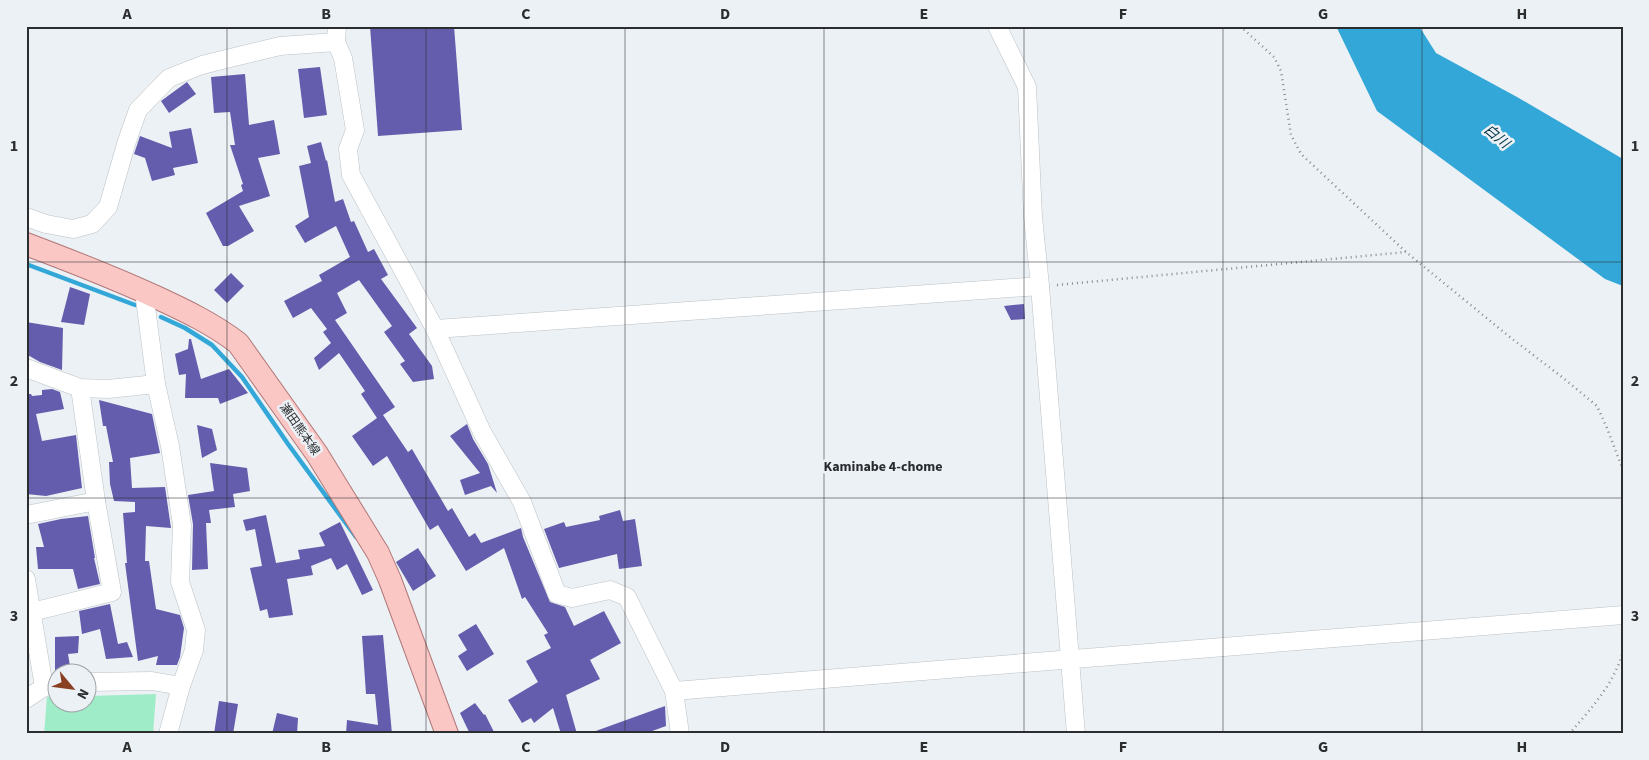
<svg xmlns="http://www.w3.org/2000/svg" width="1649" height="760" viewBox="0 0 1649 760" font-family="'Source Sans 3','Noto Sans JP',sans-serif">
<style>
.green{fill:#9fecc8}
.water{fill:#33a7d8}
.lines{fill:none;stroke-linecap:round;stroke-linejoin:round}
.stream{stroke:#33a7d8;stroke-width:4.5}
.building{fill:#645cac}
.minor-casing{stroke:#bbc1c5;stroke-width:19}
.major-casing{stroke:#b07878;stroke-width:24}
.path{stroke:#868a8c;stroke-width:2.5;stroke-dasharray:1 4;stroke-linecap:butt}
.minor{stroke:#fff;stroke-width:18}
.major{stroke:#fbc7c5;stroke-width:22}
.grid{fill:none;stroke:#2b2d2f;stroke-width:1;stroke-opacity:0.55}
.labels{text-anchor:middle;stroke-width:5;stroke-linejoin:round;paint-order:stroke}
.street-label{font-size:12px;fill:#2b2d2f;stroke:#ecf1f5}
.water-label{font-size:14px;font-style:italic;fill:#003246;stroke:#ecf1f5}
.neighbourhood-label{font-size:14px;font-weight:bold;fill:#282c2f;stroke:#ecf1f5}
.neatline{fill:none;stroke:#2b2d2f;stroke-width:2}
.grid-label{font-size:16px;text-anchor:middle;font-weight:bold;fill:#2b2d2f}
</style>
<rect width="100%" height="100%" fill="#ecf1f5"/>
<polygon class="green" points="156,694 153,734 44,734 47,697 57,696 58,702 88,702 88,696"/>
<polygon class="water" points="1336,26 1419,26 1436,53 1517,97 1623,159 1623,286 1605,279 1377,111"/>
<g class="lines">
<g class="stream">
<polyline points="26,264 135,305"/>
<polyline points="161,317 185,328 212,345 242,377 288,444 356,537"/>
</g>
</g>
<g class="building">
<polygon points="370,26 454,26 462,130 378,136"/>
<polygon points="320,67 327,115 304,118 298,69"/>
<polygon points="245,74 249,125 274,120 280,154 258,158 270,196 239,206 254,231 228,246 223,246 206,213 243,191 241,185 243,184 230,145 235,145 230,112 214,113 211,77"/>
<polygon points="187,82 196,94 169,113 161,101"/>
<polygon points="191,128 198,163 173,168 175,175 152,181 145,158 134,154 140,136 172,148 169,132"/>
<polygon points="321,142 326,161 327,160 335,202 343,199 351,222 354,221 368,252 374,249 388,275 381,279 417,328 409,334 432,366 434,379 413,382 400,364 405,361 384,332 392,326 359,280 337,293 347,313 335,320 395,407 383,415 408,452 412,449 448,511 452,508 469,537 475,533 481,543 521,528 523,537 550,602 565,607 574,626 604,611 621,643 590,660 600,679 566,695 577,734 561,734 553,708 534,723 531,718 522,723 508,700 538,682 526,661 551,648 544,635 548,633 525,597 522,599 504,548 466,571 438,525 430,530 387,456 373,466 352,436 377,418 361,394 365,391 339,353 319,370 314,358 331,343 323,332 327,329 311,308 293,318 284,301 322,281 319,275 350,257 336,226 305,243 295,226 309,217 299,166 311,163 307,146"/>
<polygon points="231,273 244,286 227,303 214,290"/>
<polygon points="70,287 90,294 84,325 61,322"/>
<polygon points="1024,304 1025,319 1011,320 1004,306"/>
<polygon points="26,322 63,328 62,370 40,362 26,354"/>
<polygon points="189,339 191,339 201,379 229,369 248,393 220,404 218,398 185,398 186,374 179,375 175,354 188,349"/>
<polygon points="52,389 60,392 64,409 36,414 42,441 76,435 82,488 46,496 26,494 26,394 31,394 32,396 42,395 42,390"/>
<polygon points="99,400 152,414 160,453 130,458 132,488 165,487 171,528 146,526 145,561 149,561 156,609 180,615 184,628 180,657 177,665 156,665 158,656 138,661 125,563 127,563 123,513 135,512 135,502 114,501 110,484 109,462 113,462 106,426 103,426"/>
<polygon points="467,424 473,439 488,464 497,493 491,486 465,495 460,480 480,473 450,436"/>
<polygon points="197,425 212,429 217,450 202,458"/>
<polygon points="210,463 247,468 250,491 233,494 235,507 209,510 211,523 206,523 208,569 192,570 193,524 188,495 214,491"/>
<polygon points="620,510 623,521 635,519 642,566 619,569 617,554 559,568 544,529 564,522 566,527 600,520 599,516"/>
<polygon points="266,515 276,563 300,559 298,550 325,546 319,533 340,522 373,590 362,595 347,564 337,570 331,558 311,566 313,575 287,579 293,615 269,618 267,609 260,611 250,568 262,566 255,529 246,531 243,520"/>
<polygon points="88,516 95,558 94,558 100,584 78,589 73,569 38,569 36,547 44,547 38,524 61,519"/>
<polygon points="418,548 436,576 413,591 396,562"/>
<polygon points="110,604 118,644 127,642 133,657 106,659 100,629 82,634 79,611"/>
<polygon points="476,624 494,654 467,671 458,656 467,650 458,635"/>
<polygon points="383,635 392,734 346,734 347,720 378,725 375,694 366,694 362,636"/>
<polygon points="79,636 78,653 68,654 71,672 55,672 55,637"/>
<polygon points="219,701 238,704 233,734 214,734"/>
<polygon points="475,703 484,715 485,714 495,734 470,734 460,713"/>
<polygon points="665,706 666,726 644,734 594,734 593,732"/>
<polygon points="277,713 298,718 297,734 272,734"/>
</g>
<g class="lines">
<defs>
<g id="minor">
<polyline points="337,26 336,42 343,58 355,130 348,149 351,175 435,329 482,432 522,502 557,594 572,598 610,590 627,597 674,691 680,734"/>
<polyline points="997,26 1027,87 1033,217 1040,286 1076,734"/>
<polyline points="26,217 46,224 73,229 92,224 108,207 127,141 138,110 169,78 202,65 280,46 336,42"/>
<polyline points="144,292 156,384 170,446 182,525 180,582 196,630 194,650 181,686 168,734"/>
<polyline points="435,329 1040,286"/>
<polyline points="26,368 80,388 108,389 156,384"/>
<polyline points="26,515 96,501"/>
<polyline points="26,579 44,687"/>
<polyline points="32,612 112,592 96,501 80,388"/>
<polyline points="88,682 152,681 181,686"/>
<polyline points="674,691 1623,615"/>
<polyline points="26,699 44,687 58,686"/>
</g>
<path id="major" d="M26 244C71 261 115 278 158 298 186 311 213 324 238 343L317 454 378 553 390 580 447 734"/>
</defs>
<use href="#minor" class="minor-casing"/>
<use href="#major" class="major-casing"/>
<g class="path">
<polyline points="1240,26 1274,57 1281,71 1291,135 1301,154 1406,252 1511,338 1562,377 1597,406 1607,428 1623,470"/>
<polyline points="1057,285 1406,252"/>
<path d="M1569 734C1590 710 1615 683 1623 651"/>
</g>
<use href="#minor" class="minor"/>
<use href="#major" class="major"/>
</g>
<path class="grid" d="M227 26V734M426 26V734M625 26V734M824 26V734M1024 26V734M1223 26V734M1422 26V734M26 262H1623M26 498H1623"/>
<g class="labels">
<g class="street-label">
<text transform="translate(300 429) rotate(55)" y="4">瀬田熊本線</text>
</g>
<g class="water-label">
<text transform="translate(1497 136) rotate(40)" y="5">白川</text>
</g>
<g class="neighbourhood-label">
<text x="883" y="471">Kaminabe 4-chome</text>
</g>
</g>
<rect width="1649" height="760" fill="none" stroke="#ecf1f5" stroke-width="55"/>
<g transform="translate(72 688) rotate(119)"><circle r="24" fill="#ecf1f5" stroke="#9fa3a6"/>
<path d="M0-4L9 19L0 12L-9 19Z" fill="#894023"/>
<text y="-8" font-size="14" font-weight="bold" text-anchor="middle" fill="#2b2d2f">N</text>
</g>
<rect x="28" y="28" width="1594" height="704" class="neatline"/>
<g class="grid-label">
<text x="127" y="19">A</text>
<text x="326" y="19">B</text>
<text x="526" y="19">C</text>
<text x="725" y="19">D</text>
<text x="924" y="19">E</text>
<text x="1123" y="19">F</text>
<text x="1323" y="19">G</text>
<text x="1522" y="19">H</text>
<text x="14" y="151">1</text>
<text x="1635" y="151">1</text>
<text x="14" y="386">2</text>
<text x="1635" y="386">2</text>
<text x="14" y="621">3</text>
<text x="1635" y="621">3</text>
<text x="127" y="752">A</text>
<text x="326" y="752">B</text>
<text x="526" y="752">C</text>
<text x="725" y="752">D</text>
<text x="924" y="752">E</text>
<text x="1123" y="752">F</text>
<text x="1323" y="752">G</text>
<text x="1522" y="752">H</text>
</g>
</svg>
